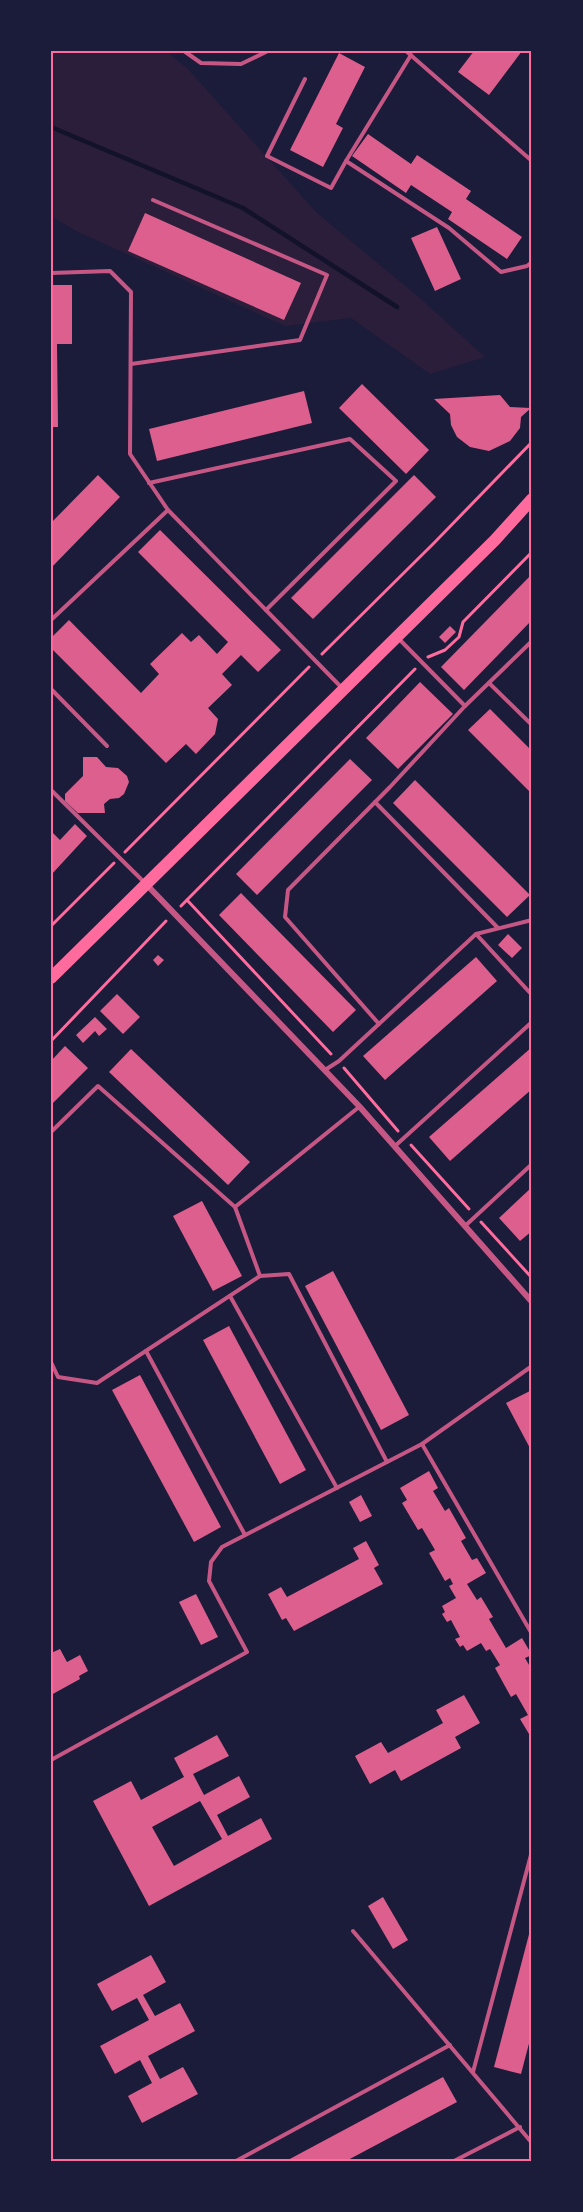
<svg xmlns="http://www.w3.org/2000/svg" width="583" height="2212" viewBox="0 0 583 2212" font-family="'Source Serif 4',serif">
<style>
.green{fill:#2a1e3b}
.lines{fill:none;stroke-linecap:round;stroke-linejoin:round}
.stream{stroke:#12122b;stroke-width:4.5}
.building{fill:#dd5f8e;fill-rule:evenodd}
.path{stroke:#ff6b9d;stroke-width:3}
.service{stroke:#c65784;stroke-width:4}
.minor{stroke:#c65784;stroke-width:6}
.primary{stroke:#ff6b9d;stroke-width:12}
.neatline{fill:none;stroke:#ff6b9d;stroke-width:2}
</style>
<rect width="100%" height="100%" fill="#1b1b3a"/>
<polygon class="green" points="51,51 165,51 187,68 317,213 420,298 485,357 430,374 351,318 285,326 76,231 51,216"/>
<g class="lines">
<polyline class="stream" points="51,127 243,208 397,307"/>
</g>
<g class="building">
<polygon points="474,51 522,51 489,95 458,72"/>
<polygon points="339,53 365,67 336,124 343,128 323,167 290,150"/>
<polygon points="368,134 411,164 417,155 471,191 466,199 522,237 507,259 448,219 452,212 411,185 406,193 352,156"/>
<polygon points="145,213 301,283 284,320 128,251"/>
<polygon points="437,227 461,279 435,291 411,238"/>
<polygon points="51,285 72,285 72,344 57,344 58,427 51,427"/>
<polygon points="362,384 429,450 406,474 339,408"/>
<polygon points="304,391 312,423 157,461 149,429"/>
<polygon points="500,395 510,407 531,408 521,417 520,428 510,441 489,451 470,447 457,437 451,425 450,414 434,399"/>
<polygon points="98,475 120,497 51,568 51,523"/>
<polygon points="414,475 436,497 313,619 291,598"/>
<polygon points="160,530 281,650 258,672 241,655 222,674 232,685 208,708 218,719 215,734 196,754 186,744 166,763 51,648 51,638 69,620 141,693 159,674 150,664 182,633 191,642 199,635 217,654 228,642 138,552"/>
<polygon points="532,574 532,620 464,690 441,667"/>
<polygon points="450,626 456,632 445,643 439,637"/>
<polygon points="420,682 453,714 398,769 366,738"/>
<polygon points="490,709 532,751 532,794 468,730"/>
<polygon points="83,757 97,757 106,767 118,768 127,776 129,782 124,794 119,798 110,799 104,804 105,813 78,813 65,801 65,794 83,776"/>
<polygon points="350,759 372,780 257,895 236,874"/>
<polygon points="415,780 530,895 507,917 393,803"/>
<polygon points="75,824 87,836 51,875 51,831 60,840"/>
<polygon points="241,893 356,1010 333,1032 219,915"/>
<polygon points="508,934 522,948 512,958 498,945"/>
<polygon points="158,955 164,960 158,966 153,960"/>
<polygon points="476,957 497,981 385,1080 363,1056"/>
<polygon points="117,994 140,1017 123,1034 100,1011"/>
<polygon points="95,1017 107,1029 99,1036 95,1031 83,1043 76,1035"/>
<polygon points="65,1046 88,1068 51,1105 51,1061"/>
<polygon points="532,1047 532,1089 450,1161 429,1137"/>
<polygon points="131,1049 250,1162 228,1185 109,1072"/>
<polygon points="532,1187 532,1231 520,1241 499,1218"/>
<polygon points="202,1201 242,1276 213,1291 173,1216"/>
<polygon points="333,1271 409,1415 381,1430 305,1286"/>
<polygon points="229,1326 306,1470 280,1484 203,1340"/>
<polygon points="140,1375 221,1527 194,1542 112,1390"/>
<polygon points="532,1390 532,1452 506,1403"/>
<polygon points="429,1471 438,1488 433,1491 445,1511 449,1508 466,1538 461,1541 472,1560 477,1558 486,1573 467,1584 477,1600 481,1597 493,1617 489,1619 506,1648 522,1638 532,1655 525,1658 532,1670 532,1739 520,1719 528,1715 516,1694 511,1697 495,1668 500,1665 490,1649 486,1651 481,1643 467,1651 463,1645 460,1647 455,1639 460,1637 451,1620 447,1622 442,1614 445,1612 442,1606 456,1598 449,1586 453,1584 450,1578 445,1581 429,1553 435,1550 422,1528 418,1530 402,1503 407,1500 400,1488"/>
<polygon points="361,1495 372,1516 360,1522 349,1502"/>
<polygon points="366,1541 379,1565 374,1568 383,1584 294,1631 286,1618 282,1620 268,1594 281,1587 287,1597 359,1559 353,1548"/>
<polygon points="196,1594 218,1637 201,1645 179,1602"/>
<polygon points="60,1649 67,1662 80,1655 88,1671 79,1676 80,1679 51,1695 51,1653"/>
<polygon points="464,1695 480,1723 455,1737 461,1748 401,1781 395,1770 370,1784 355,1756 381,1742 388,1753 443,1723 436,1710"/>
<path d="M217 1735 229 1756 193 1774 204 1795 239 1776 250 1797 217 1815 228 1836 261 1818 272 1839 149 1906 93 1801 131 1781 141 1800 184 1777 174 1758ZM200 1801 222 1839 174 1866 152 1827Z"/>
<polygon points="383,1897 408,1940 393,1949 368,1906"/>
<polygon points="532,1923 532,2032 521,2074 494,2067"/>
<polygon points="151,1955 166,1982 143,1995 155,2016 180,2003 195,2031 148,2056 160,2079 183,2067 198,2094 142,2123 128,2096 152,2083 140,2060 115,2074 100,2046 149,2020 137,1998 112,2011 97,1984"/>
<polygon points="443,2077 457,2102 346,2161 286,2161"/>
</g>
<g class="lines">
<g class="path">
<polyline points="322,654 434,543 532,442"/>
<polyline points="428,657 445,650 459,637 463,622 532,552"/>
<polyline points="125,852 309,667"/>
<polyline points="187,900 331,1054"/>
<polyline points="181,906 415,669"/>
<polyline points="51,926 114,863"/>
<polyline points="51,1041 166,921"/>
<polyline points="344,1068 398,1131"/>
<polyline points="411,1145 469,1209"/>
<polyline points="481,1222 532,1278"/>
</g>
<g class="service">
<polyline points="184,51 201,63 241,64 268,51"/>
<polyline points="406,51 532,161"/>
<polyline points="305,79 267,156 331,188 346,161 449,228 501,272 527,266 532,262"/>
<polyline points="346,161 411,55"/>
<polyline points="51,273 110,271 131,292 130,454 168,510 343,689"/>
<polyline points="131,364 300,340 327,275 153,200"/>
<polyline points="149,483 350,439 396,481 266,610"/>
<polyline points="51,620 168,510"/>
<polyline points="399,639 465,706"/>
<polyline points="489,683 532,725"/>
<polyline points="51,689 107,746"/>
<polyline points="51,790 144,882"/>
<polyline points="375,802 498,928"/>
<polyline points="476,934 532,995"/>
<polyline points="379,1024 285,917 288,890 390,787 465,706 532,641"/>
<polyline points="325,1070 339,1061 476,934 532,920"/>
<polyline points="51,1132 98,1086 235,1207 359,1107"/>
<polyline points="395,1146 532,1022"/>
<polyline points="465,1226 532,1164"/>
<polyline points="260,1276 289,1274 387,1462"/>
<polyline points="230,1296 337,1488"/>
<polyline points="146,1351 245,1535"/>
<polyline points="51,1362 58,1377 97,1383 260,1276 235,1207"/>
<polyline points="532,1366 422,1444 532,1634"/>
<polyline points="51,1760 247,1652 209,1581 211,1562 222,1547 422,1444"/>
<polyline points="353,1931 532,2143"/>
<polyline points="473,2072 532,1851"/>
<polyline points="236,2161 450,2045"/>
<polyline points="454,2161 520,2127"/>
</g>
<polyline class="minor" points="146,884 359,1106 532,1302"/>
<polyline class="primary" points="51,978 495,540 532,499"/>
</g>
<rect width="583" height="2212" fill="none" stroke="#1b1b3a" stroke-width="105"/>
<rect x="52" y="52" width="478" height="2108" class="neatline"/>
</svg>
